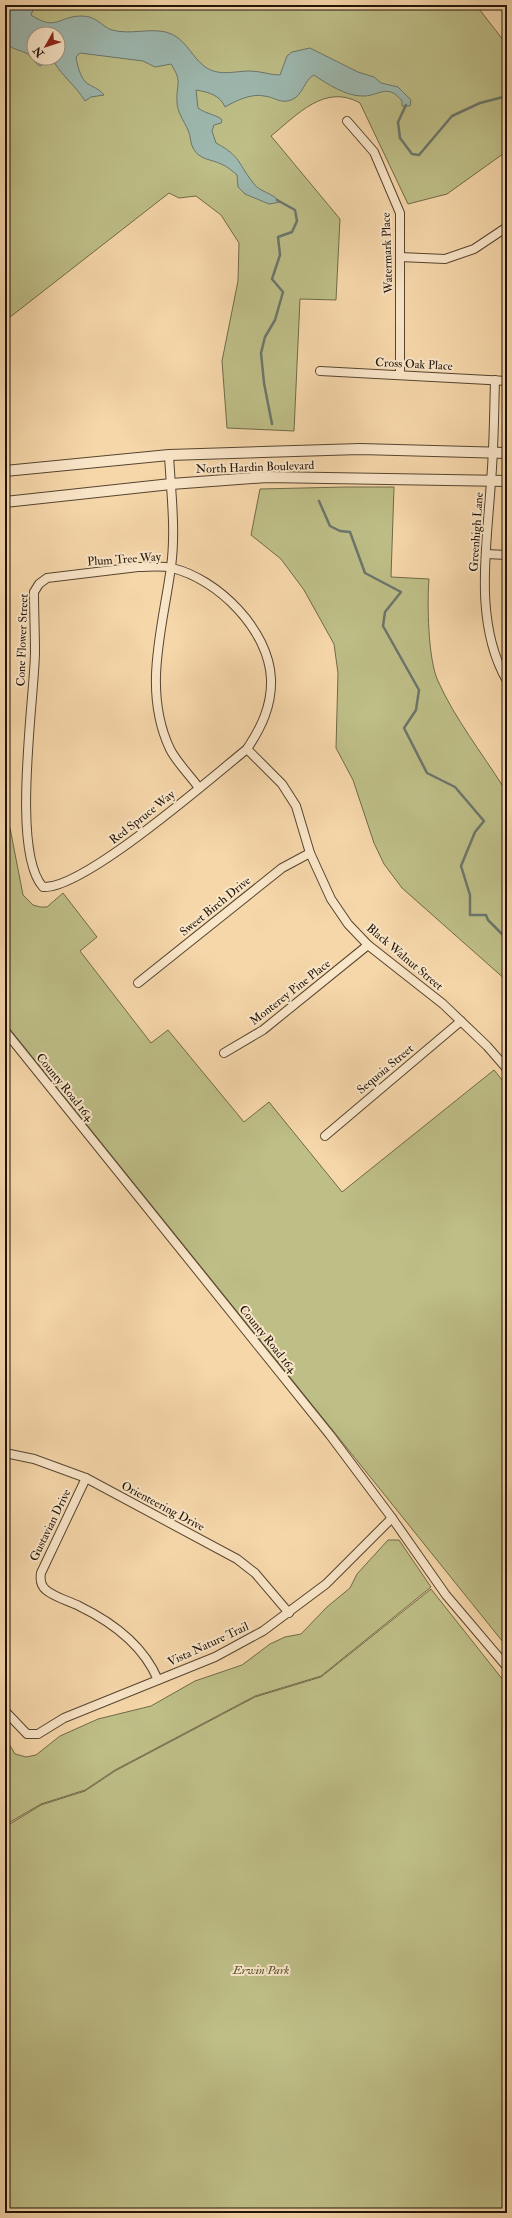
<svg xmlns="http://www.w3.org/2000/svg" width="512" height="2218" viewBox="0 0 512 2218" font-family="'IM FELL Double Pica',serif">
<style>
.green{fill:#bebe87;stroke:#706948;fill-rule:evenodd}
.water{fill:#9db8af;stroke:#6b766c;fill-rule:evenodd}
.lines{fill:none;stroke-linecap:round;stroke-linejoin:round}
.stream{stroke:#6b766c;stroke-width:2.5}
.minor-casing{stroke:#564530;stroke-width:10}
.tertiary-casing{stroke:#564530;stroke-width:12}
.minor{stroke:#f9e5c8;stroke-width:8}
.tertiary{stroke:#f9e5c8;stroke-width:10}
.labels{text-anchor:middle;stroke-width:4;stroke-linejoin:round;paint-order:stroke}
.street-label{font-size:12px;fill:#211408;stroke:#f9e5c8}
.park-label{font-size:12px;font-style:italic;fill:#585034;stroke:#f9e5c8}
</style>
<rect width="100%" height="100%" fill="#f6d7aa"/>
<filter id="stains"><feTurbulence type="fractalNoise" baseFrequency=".005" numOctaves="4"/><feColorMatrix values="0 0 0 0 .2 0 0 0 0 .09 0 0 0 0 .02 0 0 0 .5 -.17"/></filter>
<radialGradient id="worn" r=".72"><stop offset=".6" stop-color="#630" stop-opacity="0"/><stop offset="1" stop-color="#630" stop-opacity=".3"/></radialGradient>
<g class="green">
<path d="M5 5H476L507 45V151L447 194 408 204 360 103C325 83 297 115 271 136L340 219 336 300 300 299 294 431 227 428 222 361 238 281 239 243 221 215 196 196 179 198 169 193 5 321ZM34 34H58V58H34Z"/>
<path d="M345 487H394L391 577 429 579C427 603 428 660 438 681 455 719 482 753 504 788L507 797V981L402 888 384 864 374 843 353 780 336 748 338 673 334 644 304 590 281 559 251 535 260 489Z"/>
<polygon points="10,828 23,895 33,905 40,907 47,907 63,893 97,937 80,951 151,1043 168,1030 244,1122 269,1102 342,1192 494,1070 507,1086 507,1647 5,1023 5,829"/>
<polygon points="388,1540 399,1540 431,1587 321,1676 255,1696 115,1770 85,1790 41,1804 5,1825 5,1737 15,1754 26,1757 36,1755 60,1736 98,1719 151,1706 195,1681 242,1665 270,1644 285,1637 301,1634 327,1607 350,1588 357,1574"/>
<polygon points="431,1589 507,1685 507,2213 5,2213 5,1827 41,1805 85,1791 115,1771 255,1697 321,1677"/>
</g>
<path class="water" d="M5 5H35L31 15C57 32 58 16 82 16 97 16 102 27 112 30 131 35 147 28 166 32 185 37 190 55 204 66 218 77 234 71 250 71 260 71 270 75 280 75L287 56 292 52 310 48 358 72 374 77 381 83 398 87 411 100 410 106H402V101C387 82 378 97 362 96 346 96 327 84 314 75 304 80 303 96 291 100 280 104 275 97 264 96 252 93 235 101 225 107 220 95 208 92 196 90L198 108C206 114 218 115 222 120L221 123 214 125 212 131 216 143C241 156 238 164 254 184 260 192 273 193 280 202L269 204 245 194 238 187 237 175C232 171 227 166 221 164 211 159 199 160 193 148 190 143 191 136 188 130 184 121 177 112 177 102 176 82 183 83 171 64L155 67 143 61 80 53 76 57C77 65 81 80 88 84 95 88 99 89 104 95L91 97 85 101C76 86 63 77 54 62L44 59 41 66C34 64 32 56 26 53 17 49 13 50 5 42ZM34 34H58V58H34Z"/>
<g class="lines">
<g class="stream">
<polyline points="406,105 398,122 400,138 412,154 419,155 452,116 480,103 507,96"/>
<polyline points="272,424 264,383 261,353 265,337 275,320 283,292 272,279 280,255 278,237 292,232 297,221 295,210 277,200"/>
<polyline points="319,501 330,526 340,531 350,532 365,573 401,592 385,612 383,626 419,690 416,710 404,728 427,773 455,787 484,821 475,832 461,866 470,895 470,915 486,915 488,920 507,939"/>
</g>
<defs>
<g id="minor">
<polyline points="347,121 374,152 400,213 400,375"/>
<polyline points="400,257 445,259 474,249 507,227"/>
<polyline points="320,371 507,381"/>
<path d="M495 380C494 414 494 448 491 481 487 546 473 622 507 681"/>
<path d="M169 455C171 493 176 530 171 567 163 627 142 690 170 749 177 763 190 775 199 788"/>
<polyline points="486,554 507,555"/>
<path d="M138 567C149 567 162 565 172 568 218 579 269 630 271 679 272 706 261 728 247 749 211 778 83 890 43 887 11 852 34 702 35 653 35 633 34 612 34 592L39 584 47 578Z"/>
<polyline points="247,749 282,784 296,806 310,853 331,899 348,924 368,945 443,1004 487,1046 507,1069"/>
<polyline points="138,983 282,868 310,853"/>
<polyline points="5,1031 330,1435 392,1518 446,1595 507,1667"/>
<polyline points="224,1053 263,1030 368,945"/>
<polyline points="325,1136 461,1021"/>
<polyline points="5,1453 34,1459 86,1478 237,1559 255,1573 289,1613"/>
<path d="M86 1478 41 1573C40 1579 41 1586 46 1590 54 1597 69 1601 79 1606 112 1622 143 1644 158 1680"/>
<polyline points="5,1711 27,1734 38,1734 64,1718 215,1657 263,1631 326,1584 392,1518"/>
</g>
<g id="tertiary">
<polyline points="5,471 169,455 360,449 507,453"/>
<polyline points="5,502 171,484 267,477 507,481"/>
</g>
</defs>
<use href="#minor" class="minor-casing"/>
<use href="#tertiary" class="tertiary-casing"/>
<use href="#minor" class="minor"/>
<use href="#tertiary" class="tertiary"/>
</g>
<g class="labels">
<g class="street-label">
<text transform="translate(387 253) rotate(-92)" y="4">Watermark Place</text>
<text transform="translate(414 364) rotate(3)" y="4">Cross Oak Place</text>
<text transform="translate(255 467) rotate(-2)" y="4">North Hardin Boulevard</text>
<text transform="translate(476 532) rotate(-86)" y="4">Greenhigh Lane</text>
<text transform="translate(124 559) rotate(-4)" y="4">Plum Tree Way</text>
<text transform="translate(22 640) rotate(-88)" y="4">Cone Flower Street</text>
<text transform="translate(142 817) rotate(-38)" y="4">Red Spruce Way</text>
<text transform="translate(215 906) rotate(-39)" y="4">Sweet Birch Drive</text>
<text transform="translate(405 957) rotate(40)" y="4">Black Walnut Street</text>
<text transform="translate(290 992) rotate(-38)" y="4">Monterey Pine Place</text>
<text transform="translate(385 1069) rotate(-40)" y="4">Sequoia Street</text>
<text transform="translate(65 1087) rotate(51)" y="4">County Road 164</text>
<text transform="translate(268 1339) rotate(51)" y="4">County Road 164</text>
<text transform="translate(163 1506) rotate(28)" y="4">Orienteering Drive</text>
<text transform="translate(50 1525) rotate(-64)" y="4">Gustavian Drive</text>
<text transform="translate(208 1644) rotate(-25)" y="4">Vista Nature Trail</text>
</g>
<g class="park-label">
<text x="261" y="1974">Erwin Park</text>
</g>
</g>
<rect width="512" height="2218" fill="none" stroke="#f6d7aa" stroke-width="20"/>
<rect x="6" y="6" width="500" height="2206" fill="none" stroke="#211408" stroke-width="2"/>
<rect x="10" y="10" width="492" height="2198" fill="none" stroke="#211408"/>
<g transform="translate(46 46) rotate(231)"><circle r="19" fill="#f9e5c8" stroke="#a3917b"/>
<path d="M0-3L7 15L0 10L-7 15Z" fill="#8f2418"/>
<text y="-6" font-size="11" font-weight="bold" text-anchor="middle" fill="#211408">N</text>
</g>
<rect width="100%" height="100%" filter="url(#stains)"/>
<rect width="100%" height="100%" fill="url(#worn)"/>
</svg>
